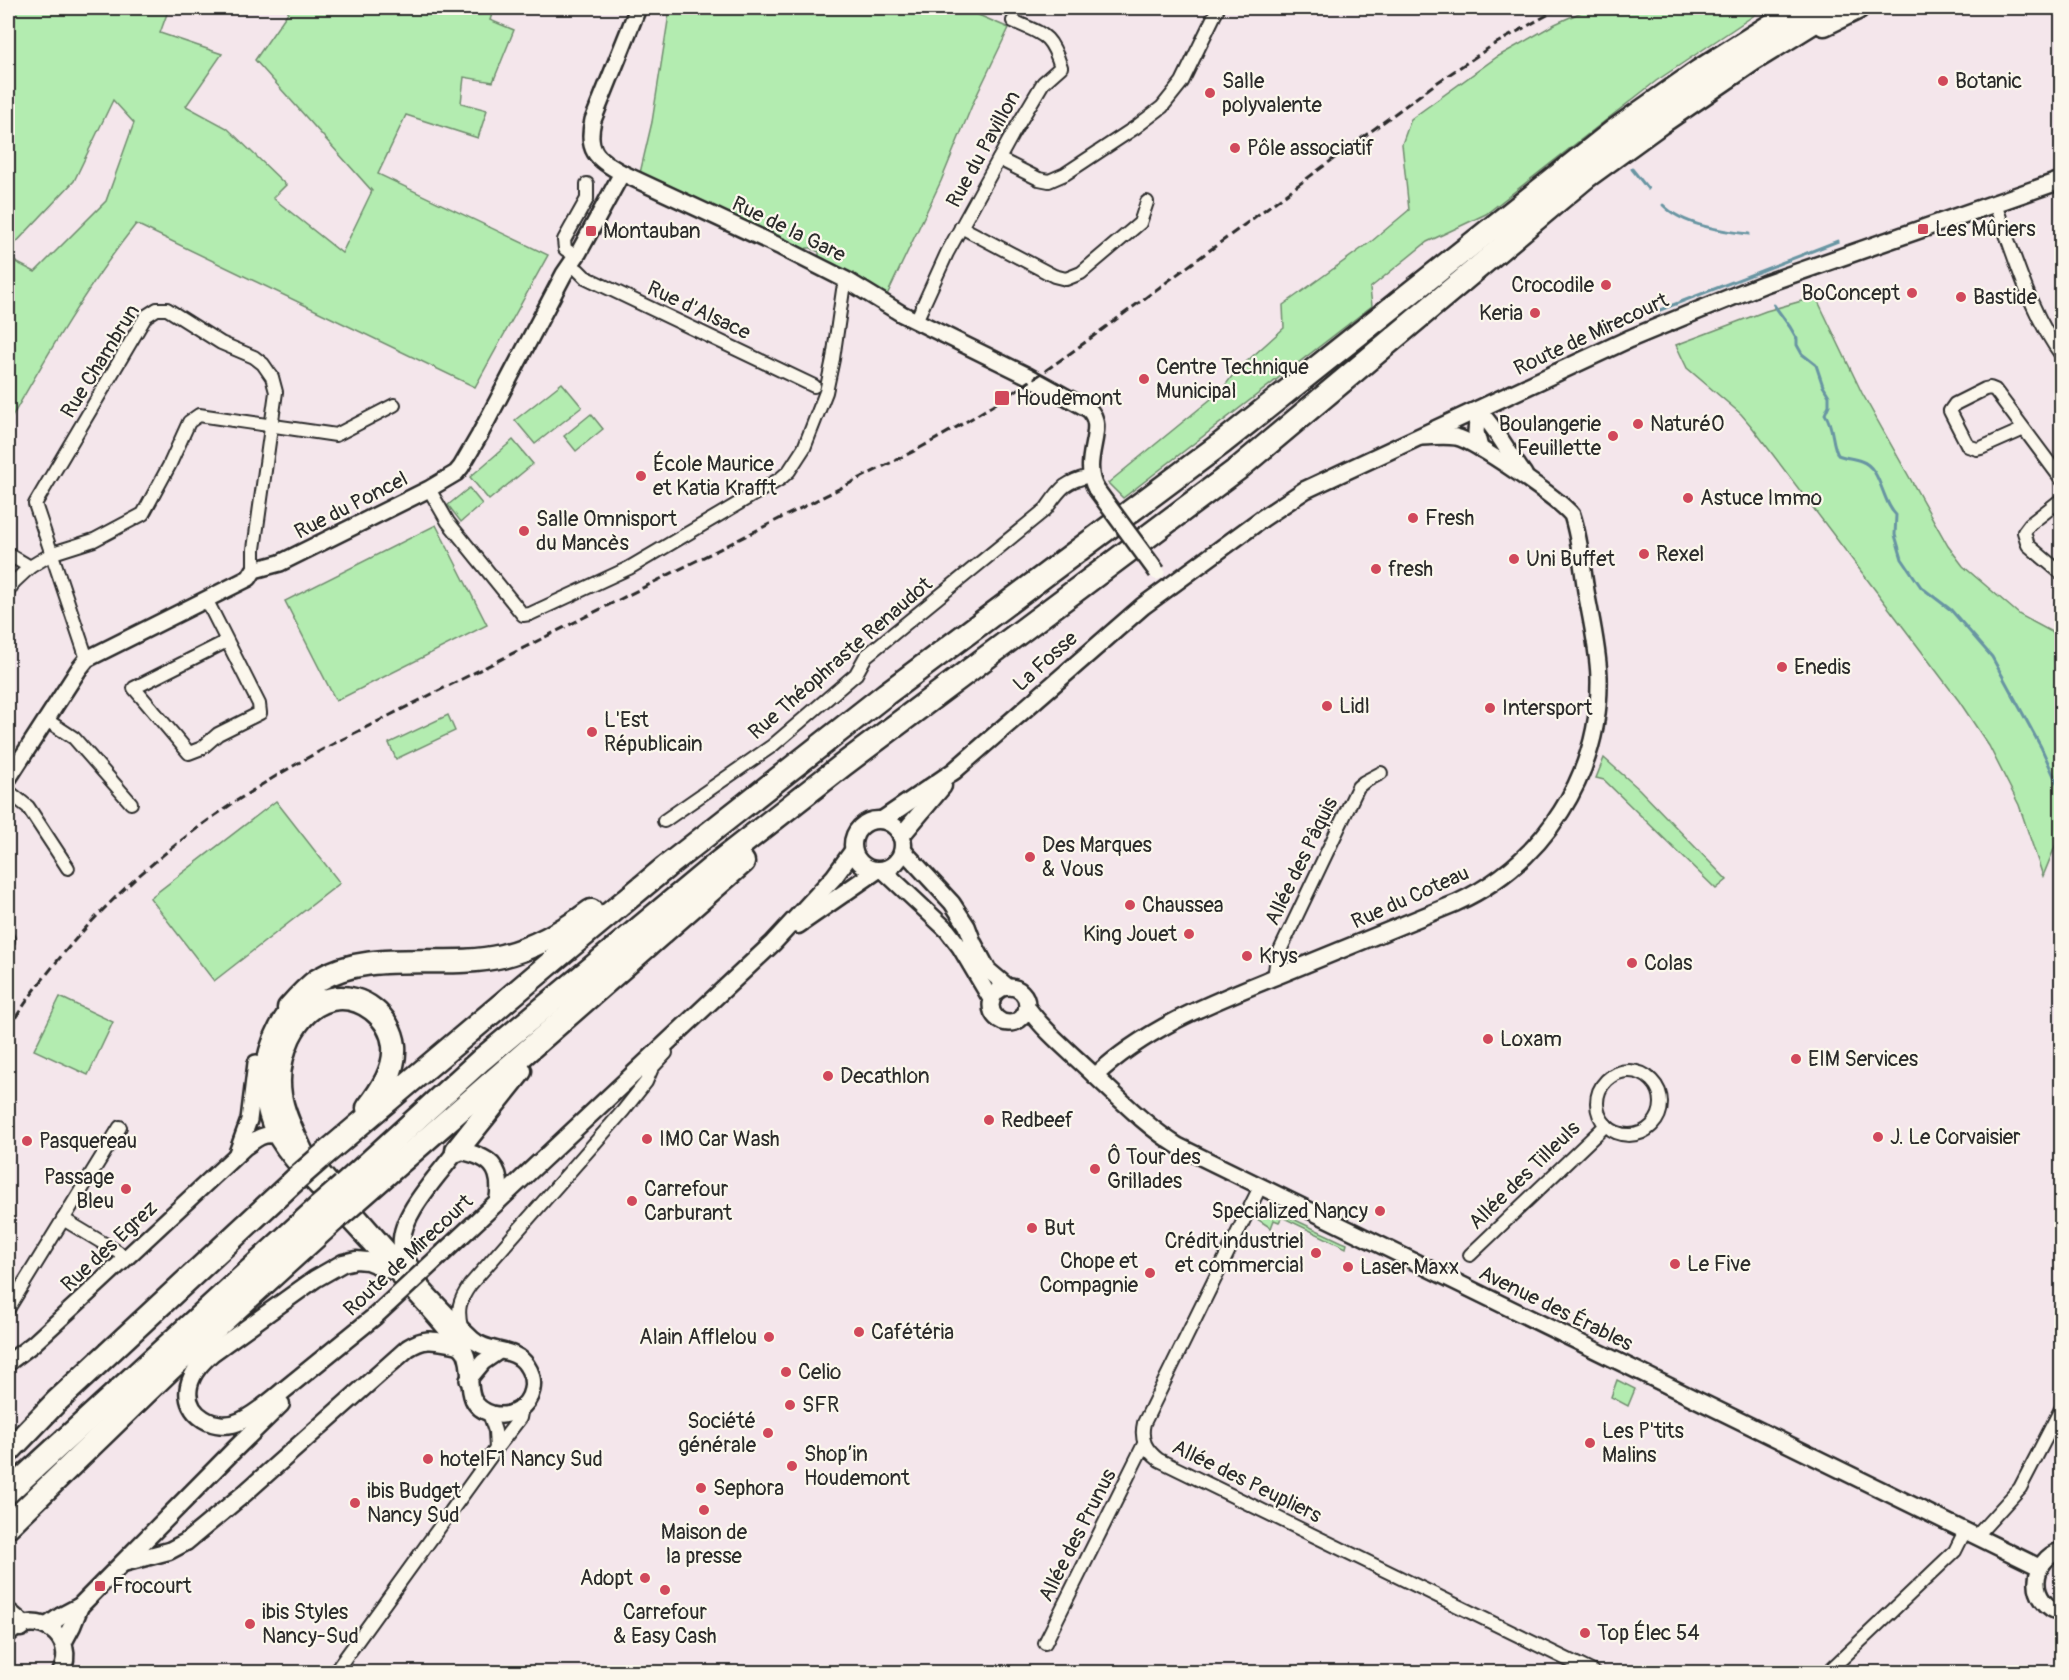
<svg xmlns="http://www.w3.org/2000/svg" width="2069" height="1680" viewBox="0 0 2069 1680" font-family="Pangolin,sans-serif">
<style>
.green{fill:#b3ecb0;stroke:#6f8c6e;stroke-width:1.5}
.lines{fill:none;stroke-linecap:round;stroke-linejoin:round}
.stream{stroke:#6895a2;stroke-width:3}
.minor-casing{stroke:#2b2b2b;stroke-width:16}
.tertiary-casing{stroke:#2b2b2b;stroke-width:20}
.secondary-casing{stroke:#2b2b2b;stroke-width:21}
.motorway-casing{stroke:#2b2b2b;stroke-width:27}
.minor{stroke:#fbf7ec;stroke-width:12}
.tertiary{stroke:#fbf7ec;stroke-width:15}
.secondary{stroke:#fbf7ec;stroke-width:16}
.motorway{stroke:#fbf7ec;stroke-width:22}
.rail{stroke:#2b2b2b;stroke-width:3;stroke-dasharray:9 4.5;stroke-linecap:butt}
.tertiary-bridge-casing{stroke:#2b2b2b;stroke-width:20;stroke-linecap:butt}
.secondary-bridge-casing{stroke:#2b2b2b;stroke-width:21;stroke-linecap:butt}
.motorway-bridge-casing{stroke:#2b2b2b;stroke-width:27;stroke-linecap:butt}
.tertiary-bridge{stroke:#fbf7ec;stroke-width:15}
.secondary-bridge{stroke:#fbf7ec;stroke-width:16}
.motorway-bridge{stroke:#fbf7ec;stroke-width:22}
.poi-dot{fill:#d1495b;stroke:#fbf7ec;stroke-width:2}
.labels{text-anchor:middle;stroke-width:4.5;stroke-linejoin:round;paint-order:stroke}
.poi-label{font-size:21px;fill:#2b2b2b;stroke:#fbf7ec;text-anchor:start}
.street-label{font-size:21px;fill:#2b2b2b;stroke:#fbf7ec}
</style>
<rect width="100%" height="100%" fill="#f4e6eb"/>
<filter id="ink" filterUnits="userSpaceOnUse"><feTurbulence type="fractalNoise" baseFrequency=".0167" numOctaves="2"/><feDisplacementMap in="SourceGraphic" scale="12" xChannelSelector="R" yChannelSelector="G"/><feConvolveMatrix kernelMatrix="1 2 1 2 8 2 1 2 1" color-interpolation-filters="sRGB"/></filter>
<g filter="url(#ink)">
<g class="green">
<path d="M8 8H156L168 11 160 33 222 54 186 106 227 128 286 185 273 198 342 253 372 191 255 60 291 8H494L490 20 514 30 493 82 464 77 461 103 487 110 478 138 406 115 378 174 548 255 475 387 136 224C87 286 47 355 8 424V258L35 272 106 201 134 123 113 100 74 181 8 251Z"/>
<polygon points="670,8 962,8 1009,28 973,103 941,181 887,295 819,260 819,252 811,248 807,248 805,252 640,173 652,122"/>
<polygon points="1590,8 1765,8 1656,81 1486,214 1427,242 1370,288 1372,306 1123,498 1108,483 1222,390 1235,372 1284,328 1283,305 1372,241 1409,210 1402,144 1411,119 1497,57 1555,24"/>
<polygon points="1816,297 1862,393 1948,546 1963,566 2020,615 2061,637 2061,832 2043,876 2019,805 1989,746 1959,701 1752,427 1741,414 1687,368 1676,345 1766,311"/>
<polygon points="562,383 582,407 535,444 515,420"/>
<polygon points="591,414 603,429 576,451 564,436"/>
<polygon points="513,440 533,464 489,500 470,477"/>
<polygon points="469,488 482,504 461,522 448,505"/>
<polygon points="436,525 487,625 336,701 285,601"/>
<polygon points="448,715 455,731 396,759 389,743"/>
<polygon points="1604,758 1639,789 1727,880 1716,889 1604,780 1596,778"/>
<polygon points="276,801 340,883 214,981 150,898"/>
<polygon points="60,997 113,1022 88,1075 34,1050"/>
<polygon points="1266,1209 1274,1210 1342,1242 1347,1244 1346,1248 1282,1217 1279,1222 1274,1220 1271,1228 1257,1219 1260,1213"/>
<polygon points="1617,1380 1635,1389 1628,1406 1611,1397"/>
</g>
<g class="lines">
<g class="stream">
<polyline points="1632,169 1648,189"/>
<path d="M1663 205C1682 225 1722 231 1749 234"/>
<path d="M1774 305 1790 327 1797 339V345L1802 354 1816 365 1823 386 1829 396V405L1825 414C1834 427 1831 442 1838 455 1845 458 1853 458 1861 461 1882 468 1881 501 1896 515L1895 535 1902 559 1921 587 1951 610 1992 657 2041 747 2062 794"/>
<polyline points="1660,310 1838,241"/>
</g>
<defs>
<g id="minor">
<polyline points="999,159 1039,179 1049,181 1065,174 1136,127 1162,107 1182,82 1218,8"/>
<path d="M1995 205C2016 257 2028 310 2062 356"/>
<polyline points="961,227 1054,276 1066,279 1081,273 1140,223 1147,202"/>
<polyline points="576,256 565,249 564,240 587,199 587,184"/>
<polyline points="570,265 578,270 585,277 814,386"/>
<path d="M916 321 947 253 1012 135 1043 83 1061 67C1050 33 1044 35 1013 21"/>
<polyline points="2024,429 1981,448 1977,449 1968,446 1950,411 1955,404 1985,389 1990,388 1995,390 2062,480"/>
<polyline points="429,489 448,522 523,615 530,614 629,568 780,479 789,471 804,448 826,392 833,359 843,290 848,281"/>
<polyline points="2062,499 2030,524 2024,532 2028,545 2062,574"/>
<polyline points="8,554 30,567 53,553 94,540 143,514 169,466 189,422 199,415 336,435 394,405"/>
<polyline points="8,592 14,582 30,567"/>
<polyline points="206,599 259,704 260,713 218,734 202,748 189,753 134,688 227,641"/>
<polyline points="87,659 35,504 146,316 157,309 167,309 221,343 254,357 263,364 272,377 276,392 254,549 254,570"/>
<polyline points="45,719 74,738 131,803"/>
<polyline points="8,791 28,807 68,868"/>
<path d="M664 821 772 746 856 674 866 656 1046 509C1061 488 1064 482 1090 476"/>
<polyline points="8,939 8,941"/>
<polyline points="1274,978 1277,957 1358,787 1364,782 1381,773"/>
<circle cx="1629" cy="1103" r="32"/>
<path d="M1260 1187 1144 1423C1140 1440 1146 1450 1159 1460L1593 1672"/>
<polyline points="63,1219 118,1252 125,1259"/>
<polyline points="1470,1255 1606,1125"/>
<polyline points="8,1309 120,1127"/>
<path d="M461 1327C457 1309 459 1301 470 1285L623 1111 646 1082 652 1068 666 1053"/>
<polyline points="489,1413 495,1431 496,1449"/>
<polyline points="1978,1537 1981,1531 2020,1488 2062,1407"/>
<polyline points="1045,1643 1144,1444"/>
<polyline points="335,1672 496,1449 520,1418 522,1407"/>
<polyline points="1828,1672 1955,1551 1965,1531"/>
</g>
<g id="tertiary">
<path d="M638 8 593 120C586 150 596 159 622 173L781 247 848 281 902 314 1028 376 1088 409C1109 427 1079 458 1096 489"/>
<path d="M1478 410C1498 430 1507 452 1524 474"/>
<polyline points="1478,410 1476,432 1480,448"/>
<polyline points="8,779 79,669 87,659 249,578 254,570 280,563 429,489 456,473 461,467 479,436 564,274 579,252 622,173"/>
<polyline points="903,850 952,903 967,926 973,942 988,970 1008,987"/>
<polyline points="883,870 947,930 960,947 992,1001"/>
<circle cx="1009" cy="1005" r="18"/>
<path d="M1027 1007C1045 1032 1070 1052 1093 1074 1120 1099 1146 1126 1178 1146L2039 1567"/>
<path d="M1095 1076C1148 1026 1216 1001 1282 974 1340 950 1398 927 1456 903 1544 863 1601 774 1599 677 1598 648 1591 619 1586 591 1582 566 1580 539 1572 515 1559 499 1475 441 1456 437 1444 435 1431 437 1419 437"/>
<polyline points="237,1153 249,1120 256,1063"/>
<path d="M8 1363 33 1344 82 1299 245 1147C254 1141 262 1133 273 1135 283 1136 293 1144 301 1150 319 1165 334 1187 349 1205 389 1250 428 1297 472 1339 488 1354 515 1346 527 1366 537 1381 533 1400 518 1410 510 1415 500 1416 492 1414 459 1404 476 1374 465 1352 424 1301 379 1254 335 1206 314 1183 281 1153 270 1124 255 1084 264 1042 289 1008"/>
<polyline points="468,1380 483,1362 499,1351"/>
<path d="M2062 1550C2029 1560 2028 1604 2062 1613"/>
</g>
<g id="secondary">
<circle cx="878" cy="845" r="25"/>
<polyline points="882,820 954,771 1143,606 1263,518 1305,490 1629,339 1692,313 1764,284 2062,180"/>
<polyline points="901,836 943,786"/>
<polyline points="798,925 876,871"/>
<polyline points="444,1252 773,943 834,877 853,851"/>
<path d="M420 1284C414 1273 404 1260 402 1246 398 1216 440 1174 457 1150 489 1156 504 1166 498 1201"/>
<path d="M374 1317C346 1340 317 1363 289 1386 274 1398 258 1413 241 1421 216 1433 183 1415 189 1386 192 1372 202 1362 212 1353L315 1279 343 1263 356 1260 367 1261 395 1272"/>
<path d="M123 1563 169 1551 186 1542 245 1493 408 1348C429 1335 437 1342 460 1345"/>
<polyline points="47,1626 61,1616 80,1606 233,1451 281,1404"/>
<path d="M8 1634C36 1607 79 1637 61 1672"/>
<polyline points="63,1643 72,1626 80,1606"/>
</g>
<g id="motorway">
<polyline points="1824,24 1857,8"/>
<path d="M289 1008C298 998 307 988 318 980 370 948 444 970 502 956 535 948 564 931 591 911"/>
<polyline points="457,1150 520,1071"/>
<path d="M301 1151C293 1133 283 1115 280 1095 277 1076 281 1055 289 1037 298 1019 312 1003 332 999 361 993 391 1017 394 1046 396 1069 381 1091 368 1108"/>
<polyline points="320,1158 560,955 666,867 886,694 1222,443 1614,131 1698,72 1799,8"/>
<polyline points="343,1186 481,1060 719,862 843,765 1239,468 1587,176 1660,123 1752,60 1836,8"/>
<polyline points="356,1201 743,862"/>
<polyline points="8,1452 56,1402 296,1179"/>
<polyline points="8,1492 319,1207"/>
<polyline points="8,1526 170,1369 334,1220"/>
<polyline points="8,1615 20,1625"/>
</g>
</defs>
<use href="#minor" class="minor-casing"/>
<use href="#tertiary" class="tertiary-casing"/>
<use href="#secondary" class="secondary-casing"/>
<use href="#motorway" class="motorway-casing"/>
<use href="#minor" class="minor"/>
<use href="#tertiary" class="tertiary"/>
<use href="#secondary" class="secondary"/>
<use href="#motorway" class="motorway"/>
<path class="rail" d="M8 1029C91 900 199 815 333 744L916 450C972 420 1025 386 1076 349L1435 84 1493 45 1560 8"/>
<defs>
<polyline id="tertiary-bridge" points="1096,489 1157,572"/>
<polyline id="secondary-bridge" points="374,1317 444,1252"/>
<g id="motorway-bridge">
<polyline points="296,1179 320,1158"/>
<polyline points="319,1207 343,1186"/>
<polyline points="334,1220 356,1201"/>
</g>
</defs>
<use href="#tertiary-bridge" class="tertiary-bridge-casing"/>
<use href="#secondary-bridge" class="secondary-bridge-casing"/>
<use href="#motorway-bridge" class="motorway-bridge-casing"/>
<use href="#tertiary-bridge" class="tertiary-bridge"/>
<use href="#secondary-bridge" class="secondary-bridge"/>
<use href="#motorway-bridge" class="motorway-bridge"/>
</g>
</g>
<g class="poi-dot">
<circle cx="1943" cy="81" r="6"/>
<circle cx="1210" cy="93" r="6"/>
<circle cx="1235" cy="148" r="6"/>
<rect x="1917" y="223" width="12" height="12" rx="3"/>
<rect x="585" y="225" width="12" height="12" rx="3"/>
<circle cx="1606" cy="285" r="6"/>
<circle cx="1912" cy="293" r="6"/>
<circle cx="1961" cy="297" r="6"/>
<circle cx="1535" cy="313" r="6"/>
<circle cx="1144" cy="379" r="6"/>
<rect x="994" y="390" width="16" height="16" rx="3"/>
<circle cx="1638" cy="424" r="6"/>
<circle cx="1613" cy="436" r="6"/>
<circle cx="641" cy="476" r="6"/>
<circle cx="1688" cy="498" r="6"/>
<circle cx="1413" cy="518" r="6"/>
<circle cx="524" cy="531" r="6"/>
<circle cx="1644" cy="554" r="6"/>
<circle cx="1514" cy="559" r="6"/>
<circle cx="1376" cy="569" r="6"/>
<circle cx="1782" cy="667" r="6"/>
<circle cx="1327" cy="706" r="6"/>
<circle cx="1490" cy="708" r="6"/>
<circle cx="592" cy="732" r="6"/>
<circle cx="1030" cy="857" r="6"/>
<circle cx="1130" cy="905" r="6"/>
<circle cx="1189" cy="934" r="6"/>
<circle cx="1247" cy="956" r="6"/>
<circle cx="1632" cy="963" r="6"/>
<circle cx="1488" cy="1039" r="6"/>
<circle cx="1796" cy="1059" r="6"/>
<circle cx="828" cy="1076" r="6"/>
<circle cx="989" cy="1120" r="6"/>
<circle cx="1878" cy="1137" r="6"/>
<circle cx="647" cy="1139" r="6"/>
<circle cx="27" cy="1141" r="6"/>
<circle cx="1095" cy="1169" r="6"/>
<circle cx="126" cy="1189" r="6"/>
<circle cx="632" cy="1201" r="6"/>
<circle cx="1380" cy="1211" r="6"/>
<circle cx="1032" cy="1228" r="6"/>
<circle cx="1316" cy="1253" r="6"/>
<circle cx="1675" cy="1264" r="6"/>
<circle cx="1348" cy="1267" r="6"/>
<circle cx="1150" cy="1273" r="6"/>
<circle cx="859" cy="1332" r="6"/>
<circle cx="769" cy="1337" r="6"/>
<circle cx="786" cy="1372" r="6"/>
<circle cx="790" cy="1405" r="6"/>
<circle cx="768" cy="1433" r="6"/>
<circle cx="1590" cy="1443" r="6"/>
<circle cx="428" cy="1459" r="6"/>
<circle cx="792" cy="1466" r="6"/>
<circle cx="701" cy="1488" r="6"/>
<circle cx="355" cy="1503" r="6"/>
<circle cx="704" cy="1510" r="6"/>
<circle cx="645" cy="1578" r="6"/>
<rect x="94" y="1580" width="12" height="12" rx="3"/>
<circle cx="665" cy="1590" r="6"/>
<circle cx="250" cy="1624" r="6"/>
<circle cx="1585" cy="1633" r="6"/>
</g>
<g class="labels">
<g class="poi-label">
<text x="1222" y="88">Salle<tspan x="1222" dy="24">polyvalente</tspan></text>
<text x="1955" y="88">Botanic</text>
<text x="1247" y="155">Pôle associatif</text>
<text x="1935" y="236">Les Mûriers</text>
<text x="603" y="238">Montauban</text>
<text x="1594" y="292" text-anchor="end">Crocodile</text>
<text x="1900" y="300" text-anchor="end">BoConcept</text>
<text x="1973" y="304">Bastide</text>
<text x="1523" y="320" text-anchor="end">Keria</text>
<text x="1156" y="374">Centre Technique<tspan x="1156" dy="24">Municipal</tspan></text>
<text x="1016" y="405">Houdemont</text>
<text x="1601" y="431" text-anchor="end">Boulangerie<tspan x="1601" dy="24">Feuillette</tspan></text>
<text x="1650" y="431">NaturéO</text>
<text x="653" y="471">École Maurice<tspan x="653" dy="24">et Katia Krafft</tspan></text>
<text x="1700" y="505">Astuce Immo</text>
<text x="1425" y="525">Fresh</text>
<text x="536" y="526">Salle Omnisport<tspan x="536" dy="24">du Mancès</tspan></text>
<text x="1656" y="561">Rexel</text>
<text x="1526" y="566">Uni Buffet</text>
<text x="1388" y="576">fresh</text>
<text x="1794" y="674">Enedis</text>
<text x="1339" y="713">Lidl</text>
<text x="1502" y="715">Intersport</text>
<text x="604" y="727">L'Est<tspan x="604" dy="24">Républicain</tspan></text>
<text x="1042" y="852">Des Marques<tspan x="1042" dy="24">&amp; Vous</tspan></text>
<text x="1142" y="912">Chaussea</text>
<text x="1177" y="941" text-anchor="end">King Jouet</text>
<text x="1259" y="963">Krys</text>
<text x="1644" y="970">Colas</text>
<text x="1500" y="1046">Loxam</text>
<text x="1808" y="1066">EIM Services</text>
<text x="840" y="1083">Decathlon</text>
<text x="1001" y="1127">Redbeef</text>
<text x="1890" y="1144">J. Le Corvaisier</text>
<text x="659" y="1146">IMO Car Wash</text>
<text x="39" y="1148">Pasquereau</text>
<text x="1107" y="1164">Ô Tour des<tspan x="1107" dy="24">Grillades</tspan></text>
<text x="114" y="1184" text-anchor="end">Passage<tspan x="114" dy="24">Bleu</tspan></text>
<text x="644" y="1196">Carrefour<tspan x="644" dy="24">Carburant</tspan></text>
<text x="1368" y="1218" text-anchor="end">Specialized Nancy</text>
<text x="1044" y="1235">But</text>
<text x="1304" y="1248" text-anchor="end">Crédit industriel<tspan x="1304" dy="24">et commercial</tspan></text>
<text x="1138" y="1268" text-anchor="end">Chope et<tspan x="1138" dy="24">Compagnie</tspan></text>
<text x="1687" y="1271">Le Five</text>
<text x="1360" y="1274">Laser Maxx</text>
<text x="871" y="1339">Cafétéria</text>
<text x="757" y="1344" text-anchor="end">Alain Afflelou</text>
<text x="798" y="1379">Celio</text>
<text x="802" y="1412">SFR</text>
<text x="756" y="1428" text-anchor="end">Société<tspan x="756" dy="24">générale</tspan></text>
<text x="1602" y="1438">Les P'tits<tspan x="1602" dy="24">Malins</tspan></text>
<text x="804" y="1461">Shop’in<tspan x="804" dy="24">Houdemont</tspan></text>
<text x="440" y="1466">hotelF1 Nancy Sud</text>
<text x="713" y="1495">Sephora</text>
<text x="367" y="1498">ibis Budget<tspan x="367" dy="24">Nancy Sud</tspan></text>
<text x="704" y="1539" text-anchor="middle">Maison de<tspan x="704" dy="24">la presse</tspan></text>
<text x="633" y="1585" text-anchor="end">Adopt</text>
<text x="112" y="1593">Frocourt</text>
<text x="262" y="1619">ibis Styles<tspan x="262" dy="24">Nancy-Sud</tspan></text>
<text x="665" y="1619" text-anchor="middle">Carrefour<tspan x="665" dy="24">&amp; Easy Cash</tspan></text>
<text x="1597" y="1640">Top Élec 54</text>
</g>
<g class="street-label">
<text transform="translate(983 149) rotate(-61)" y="7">Rue du Pavillon</text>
<text transform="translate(789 229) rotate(26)" y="7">Rue de la Gare</text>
<text transform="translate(699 310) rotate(25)" y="7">Rue d'Alsace</text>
<text transform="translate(1591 334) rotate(-25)" y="7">Route de Mirecourt</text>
<text transform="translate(100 361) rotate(-58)" y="7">Rue Chambrun</text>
<text transform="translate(351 505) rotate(-27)" y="7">Rue du Poncel</text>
<text transform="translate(840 658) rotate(-41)" y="7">Rue Théophraste Renaudot</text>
<text transform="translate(1045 661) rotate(-42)" y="7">La Fosse</text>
<text transform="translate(1301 861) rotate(-64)" y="7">Allée des Pâquis</text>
<text transform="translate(1410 897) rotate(-24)" y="7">Rue du Coteau</text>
<text transform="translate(1524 1175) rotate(-44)" y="7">Allée des Tilleuls</text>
<text transform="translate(109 1246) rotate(-43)" y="7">Rue des Egrez</text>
<text transform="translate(408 1255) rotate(-43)" y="7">Route de Mirecourt</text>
<text transform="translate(1556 1308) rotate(26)" y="7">Avenue des Érables</text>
<text transform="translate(1247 1481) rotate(26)" y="7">Allée des Peupliers</text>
<text transform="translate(1077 1535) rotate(-63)" y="7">Allée des Prunus</text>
</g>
</g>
<rect width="2069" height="1680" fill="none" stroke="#fbf7ec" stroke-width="30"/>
<rect x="15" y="15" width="2039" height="1650" fill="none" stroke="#2b2b2b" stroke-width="2" filter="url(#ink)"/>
</svg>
